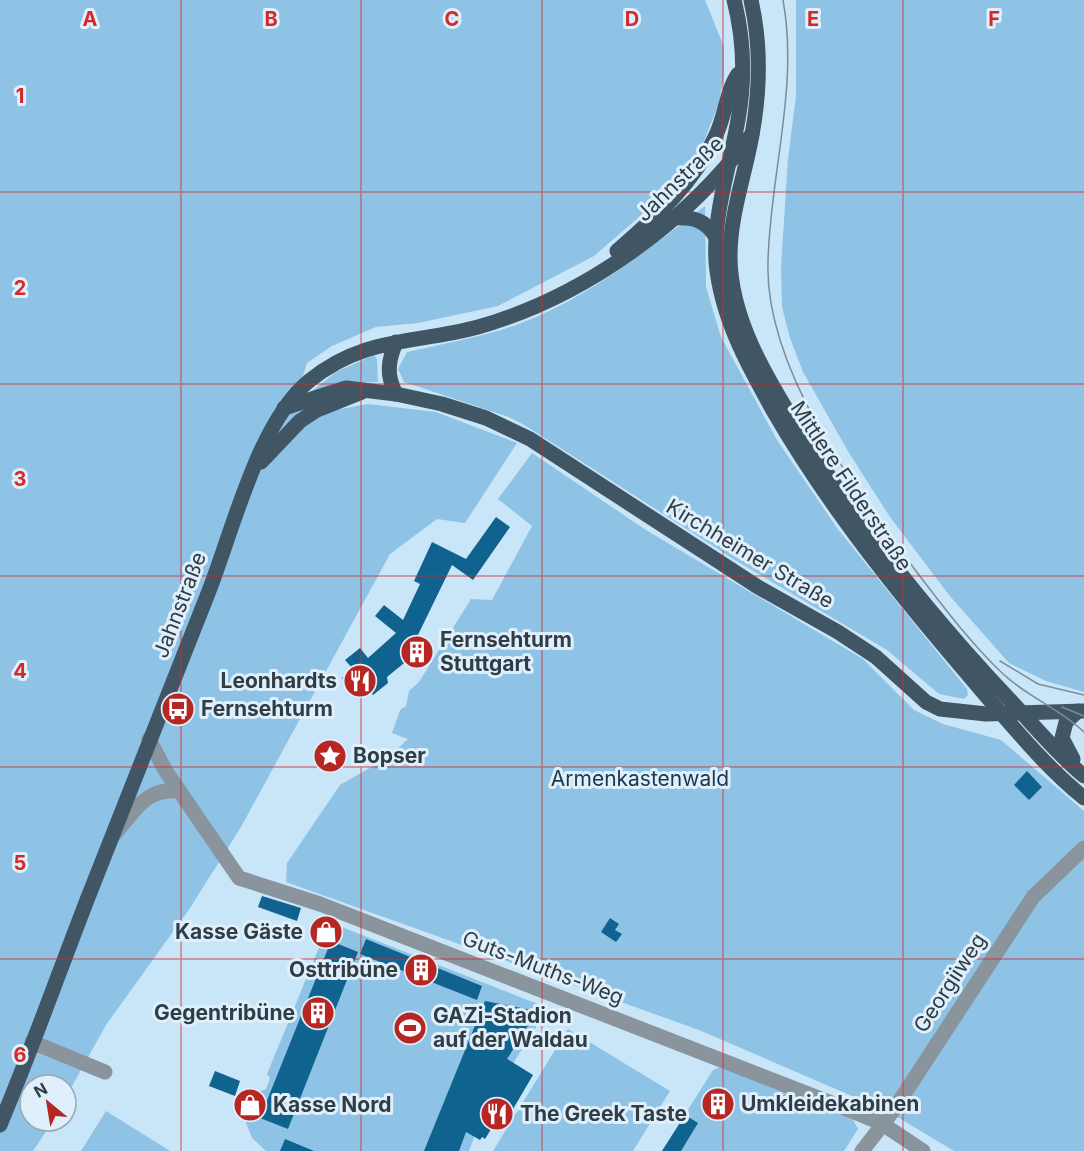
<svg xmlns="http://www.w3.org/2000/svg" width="1084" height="1151" viewBox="0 0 1084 1151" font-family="Inter,sans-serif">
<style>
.green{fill:#8ec3e6}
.building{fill:#10638e}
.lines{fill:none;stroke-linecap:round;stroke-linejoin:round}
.minor{stroke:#89949c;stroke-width:15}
.major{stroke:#415664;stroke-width:15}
.tram{stroke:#7a8d9a;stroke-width:1.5}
.grid{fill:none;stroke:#d62828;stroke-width:1.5;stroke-opacity:0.55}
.labels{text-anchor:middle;stroke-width:6;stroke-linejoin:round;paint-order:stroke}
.street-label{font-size:21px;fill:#313d44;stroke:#dff0fc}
.poi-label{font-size:21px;font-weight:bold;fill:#313d44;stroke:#dff0fc;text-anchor:start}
.park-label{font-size:21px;fill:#19394d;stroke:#dff0fc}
.grid-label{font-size:20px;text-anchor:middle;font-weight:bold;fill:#d62828;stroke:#dff0fc;stroke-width:6;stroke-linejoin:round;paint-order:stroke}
</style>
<rect width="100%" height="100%" fill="#c9e5f8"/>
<g class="green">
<polygon points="0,0 705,0 724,47 724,74 719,103 692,171 594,256 498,306 418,323 376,327 332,346 307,363 293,408 329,411 368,404 436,412 517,443 465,523 437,519 390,554 241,827 190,908 106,1025 66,1097 66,1085 30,1085 30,1121 53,1121 33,1151 0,1151"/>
<polygon points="796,0 1084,0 1084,692 1046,681 1009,663 949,595 890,517 849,453 803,372 790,338 782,307 781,267 788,159 796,96"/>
<path d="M705 206 706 287 721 337 777 440 837 528 967 689 968 695 964 699 939 694 887 650 735 560 526 426 509 417 404 382 398 369 407 352C438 345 470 339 501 330 577 307 643 253 705 206Z"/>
<polygon points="374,355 377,359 378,382 348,383 308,394 336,372"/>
<polygon points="532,453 646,530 863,659 914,710 943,724 1001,740 1084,811 1084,1151 954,1151 889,1112 699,1030 286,882 287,863 340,785 389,757 408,739 392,733 400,710 406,706 409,691 419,682 471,599 492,600 532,526 498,499"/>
<polygon points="334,924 548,1008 485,1108 469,1151 266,1151 252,1138 244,1118 254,1094 266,1089 270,1078 267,1074 320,945 323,933"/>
<polygon points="568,1029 670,1091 633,1151 493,1151"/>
<polygon points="720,1067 852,1118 858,1129 844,1151 662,1151 713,1070"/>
<polygon points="106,1111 170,1151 81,1151"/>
</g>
<g class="building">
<polygon points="496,517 510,527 473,580 452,565 416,639 425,646 424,658 418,661 409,659 387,677 388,683 373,695 368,687 356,696 342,678 354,670 345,660 360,648 368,658 396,633 375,616 384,605 403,620 420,584 414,581 432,542 466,559"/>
<polygon points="1027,771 1042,787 1029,800 1014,785"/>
<polygon points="262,896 301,908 297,921 258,907"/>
<polygon points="610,918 619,924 615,930 622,934 616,942 601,932"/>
<polygon points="366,939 482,986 477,1000 360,954"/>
<polygon points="331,941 358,952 288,1129 260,1118"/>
<polygon points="485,1001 537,1011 507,1059 533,1075 500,1131 493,1126 485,1139 482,1137 480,1140 466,1132 459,1151 424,1151"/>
<polygon points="215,1071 240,1081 235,1096 209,1086"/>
<polygon points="685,1115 698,1123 681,1151 662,1151"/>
<polygon points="285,1139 314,1151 280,1151"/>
</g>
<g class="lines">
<g class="minor">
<polyline points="149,739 165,770 239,878 320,904 852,1111 881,1123 923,1151"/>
<path d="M112 837C133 814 144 787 179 791"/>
<polyline points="32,1042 105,1072"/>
<polyline points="862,1151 893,1111 1033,897 1084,848"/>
</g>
<g class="major">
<path d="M734 0C744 39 745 81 738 120 730 166 713 214 716 262 721 317 747 364 774 412 837 521 918 617 1000 712 1027 743 1052 772 1084 798"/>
<path d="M751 0C761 44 760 91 752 135 745 175 730 215 730 256 730 319 767 378 799 430 860 528 930 615 1008 698 1033 724 1056 753 1084 776"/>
<path d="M674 218C694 217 705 220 716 237"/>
<path d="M617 251C656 217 695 182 716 135 725 116 727 90 738 74"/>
<path d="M396 342C388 361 386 375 396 394"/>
<polyline points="284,408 346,388 396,394 442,404 486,418 530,439 758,587 838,632 876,657 926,702 940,709 986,714 1084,711"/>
<polyline points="261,462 300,421 317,410 362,392"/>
<polyline points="1073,759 1062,738 1066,722 1078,711"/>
<path d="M0 1125C31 1051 58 975 87 900 126 799 167 698 207 596 232 534 258 422 309 381 364 336 415 344 478 327 584 297 687 223 752 134"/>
</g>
<g class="tram">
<path d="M783 0C799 86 770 175 768 261 764 367 855 490 916 571 942 605 969 641 1000 671 1025 696 1059 708 1084 732"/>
<polyline points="1000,661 1038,684 1084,695"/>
<polyline points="1062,707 1084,716"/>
</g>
</g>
<path class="grid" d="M181 0V1151M361 0V1151M542 0V1151M723 0V1151M903 0V1151M0 192H1084M0 384H1084M0 576H1084M0 767H1084M0 959H1084"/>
<defs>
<symbol id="building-disc" viewBox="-11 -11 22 22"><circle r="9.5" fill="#b62723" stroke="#dff0fc"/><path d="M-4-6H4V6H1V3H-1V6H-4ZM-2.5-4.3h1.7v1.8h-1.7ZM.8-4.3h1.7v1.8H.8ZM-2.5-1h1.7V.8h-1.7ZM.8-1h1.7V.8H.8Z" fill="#fff"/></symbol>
<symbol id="restaurant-disc" viewBox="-11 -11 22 22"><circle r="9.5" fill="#b62723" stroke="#dff0fc"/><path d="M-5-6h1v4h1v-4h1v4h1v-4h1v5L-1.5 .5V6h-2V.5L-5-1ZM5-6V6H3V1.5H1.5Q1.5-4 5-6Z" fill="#fff"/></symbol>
<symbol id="bus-disc" viewBox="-11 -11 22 22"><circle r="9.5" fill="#b62723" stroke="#dff0fc"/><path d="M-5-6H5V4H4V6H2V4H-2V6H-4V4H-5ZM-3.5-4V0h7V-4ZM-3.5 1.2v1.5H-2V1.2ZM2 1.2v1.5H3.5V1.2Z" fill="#fff"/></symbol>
<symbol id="sight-disc" viewBox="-11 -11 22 22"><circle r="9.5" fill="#b62723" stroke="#dff0fc"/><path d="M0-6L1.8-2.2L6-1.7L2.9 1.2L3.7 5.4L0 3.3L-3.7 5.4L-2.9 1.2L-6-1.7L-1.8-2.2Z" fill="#fff"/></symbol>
<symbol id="shop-disc" viewBox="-11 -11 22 22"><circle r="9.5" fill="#b62723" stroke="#dff0fc"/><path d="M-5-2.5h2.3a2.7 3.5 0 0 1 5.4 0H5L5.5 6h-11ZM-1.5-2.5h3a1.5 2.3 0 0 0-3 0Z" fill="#fff"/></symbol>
<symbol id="stadium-disc" viewBox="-11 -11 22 22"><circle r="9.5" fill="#b62723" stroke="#dff0fc"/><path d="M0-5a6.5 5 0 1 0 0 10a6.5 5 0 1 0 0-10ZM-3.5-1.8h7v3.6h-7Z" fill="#fff"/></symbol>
</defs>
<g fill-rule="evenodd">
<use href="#building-disc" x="398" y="633" width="38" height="38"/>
<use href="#restaurant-disc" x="341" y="662" width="38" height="38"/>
<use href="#bus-disc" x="159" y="690" width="38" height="38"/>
<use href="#sight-disc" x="311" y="737" width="38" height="38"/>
<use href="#shop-disc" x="307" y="913" width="38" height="38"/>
<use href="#building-disc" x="402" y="951" width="38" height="38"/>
<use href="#building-disc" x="299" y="994" width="38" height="38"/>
<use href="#stadium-disc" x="391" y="1009" width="38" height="38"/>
<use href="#building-disc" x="699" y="1085" width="38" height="38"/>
<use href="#shop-disc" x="231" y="1086" width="38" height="38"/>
<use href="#restaurant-disc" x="478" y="1095" width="38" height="38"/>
</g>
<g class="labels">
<g class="street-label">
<text transform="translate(680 179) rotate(-44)" y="7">Jahnstraße</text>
<text transform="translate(851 486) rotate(56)" y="7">Mittlere Filderstraße</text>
<text transform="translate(750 554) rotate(31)" y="7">Kirchheimer Straße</text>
<text transform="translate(180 605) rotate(-69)" y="7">Jahnstraße</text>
<text transform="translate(543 968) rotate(21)" y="7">Guts-Muths-Weg</text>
<text transform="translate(950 983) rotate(-57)" y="7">Georgiiweg</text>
</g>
<g class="poi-label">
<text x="440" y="647">Fernsehturm<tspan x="440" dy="24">Stuttgart</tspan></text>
<text x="337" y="688" text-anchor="end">Leonhardts</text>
<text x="201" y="716">Fernsehturm</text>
<text x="353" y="763">Bopser</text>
<text x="303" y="939" text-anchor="end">Kasse Gäste</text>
<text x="398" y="977" text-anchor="end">Osttribüne</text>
<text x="295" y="1020" text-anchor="end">Gegentribüne</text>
<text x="433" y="1023">GAZi-Stadion<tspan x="433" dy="24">auf der Waldau</tspan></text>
<text x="741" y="1111">Umkleidekabinen</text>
<text x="273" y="1112">Kasse Nord</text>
<text x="520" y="1121">The Greek Taste</text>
</g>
<g class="park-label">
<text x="640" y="786">Armenkastenwald</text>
</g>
</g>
<g class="grid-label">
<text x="90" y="26">A</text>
<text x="271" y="26">B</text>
<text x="452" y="26">C</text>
<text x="632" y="26">D</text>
<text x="813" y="26">E</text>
<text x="994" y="26">F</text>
<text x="20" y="103">1</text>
<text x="20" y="295">2</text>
<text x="20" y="486">3</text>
<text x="20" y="678">4</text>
<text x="20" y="870">5</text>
<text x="20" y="1062">6</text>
</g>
<g transform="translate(48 1103) rotate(330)"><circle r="28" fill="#dff0fc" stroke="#99a8b2" stroke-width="1.5"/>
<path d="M0-4.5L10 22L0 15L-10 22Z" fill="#b62723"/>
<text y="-9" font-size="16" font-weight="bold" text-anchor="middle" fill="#313d44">N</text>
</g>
</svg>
